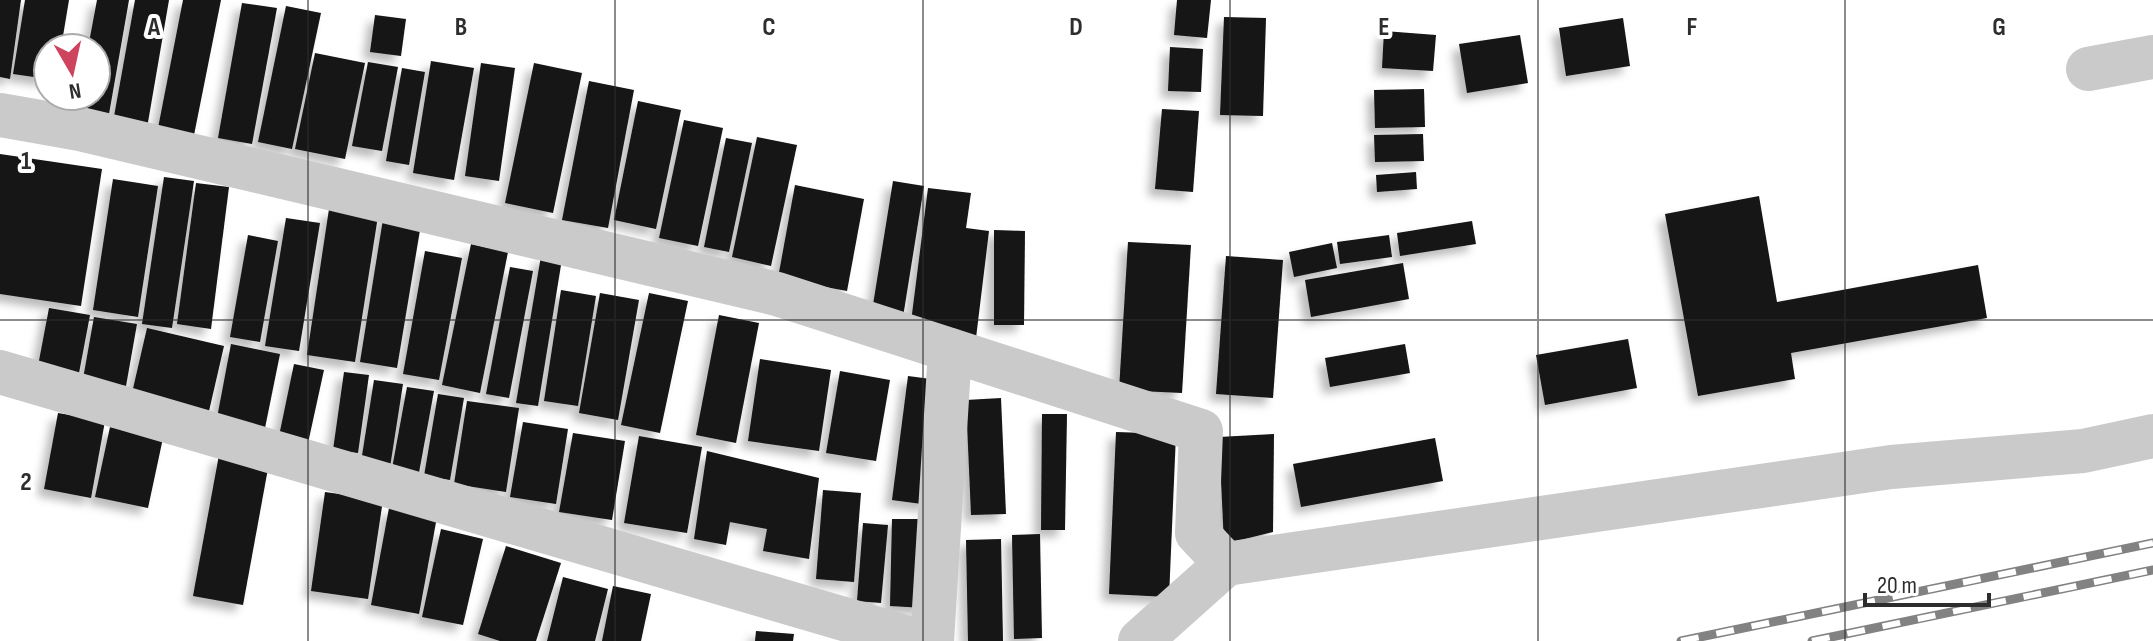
<svg xmlns="http://www.w3.org/2000/svg" width="2153" height="641" viewBox="0 0 2153 641" font-family="'Sofia Sans Condensed',sans-serif">
<style>
.building{fill:#141414;filter:url(#shadow)}
.lines{fill:none;stroke-linecap:round;stroke-linejoin:round}
.minor{stroke:#cacaca;stroke-width:44}
.rail-casing{stroke:#828282;stroke-width:9}
.rail{stroke:#fff;stroke-width:6;stroke-dasharray:18;stroke-linecap:butt}
.grid{fill:none;stroke:#2d2d2d;stroke-width:2;stroke-opacity:0.55}
.grid-label{font-size:26px;text-anchor:middle;font-weight:bold;fill:#2d2d2d;stroke:#fff;stroke-width:8;stroke-linejoin:round;paint-order:stroke}
</style>
<defs>
<filter id="shadow"><feDropShadow dx="-7" dy="7" stdDeviation="4" flood-color="#0004"/></filter>
</defs>
<rect width="100%" height="100%" fill="#fff"/>
<g class="building">
<polygon points="0,0 21,0 10,79 0,77"/>
<polygon points="25,0 69,0 61,48 48,48 48,79 13,74"/>
<polygon points="97,0 129,0 109,114 77,108 79,96 96,96 96,48 88,48"/>
<polygon points="135,0 169,0 147,128 113,122"/>
<polygon points="183,0 221,0 194,135 158,128"/>
<polygon points="1177,0 1211,0 1207,38 1174,35"/>
<polygon points="242,3 277,8 252,144 218,138"/>
<polygon points="286,6 321,13 292,149 258,142"/>
<polygon points="375,15 406,19 401,56 370,52"/>
<polygon points="1224,17 1266,18 1263,116 1220,115"/>
<polygon points="1623,18 1630,66 1566,76 1559,28"/>
<polygon points="1384,31 1436,35 1433,71 1382,68"/>
<polygon points="1520,35 1528,83 1467,93 1459,44"/>
<polygon points="1170,47 1203,49 1201,92 1168,91"/>
<polygon points="315,53 365,63 345,159 295,149"/>
<polygon points="431,61 474,68 454,180 413,173"/>
<polygon points="368,62 398,67 382,151 352,146"/>
<polygon points="481,63 515,68 499,181 465,176"/>
<polygon points="534,63 582,73 553,213 505,203"/>
<polygon points="402,68 425,72 409,165 386,161"/>
<polygon points="589,81 634,90 608,228 562,220"/>
<polygon points="1424,89 1425,127 1375,128 1374,90"/>
<polygon points="638,101 681,110 656,229 614,220"/>
<polygon points="1162,109 1199,111 1193,192 1155,189"/>
<polygon points="684,120 723,128 698,246 659,238"/>
<polygon points="1423,134 1424,161 1375,162 1374,135"/>
<polygon points="757,137 797,145 771,266 732,257"/>
<polygon points="726,138 752,143 729,252 704,247"/>
<polygon points="0,154 102,169 81,306 0,294"/>
<polygon points="1416,172 1417,189 1377,192 1376,175"/>
<polygon points="164,177 194,181 172,328 142,324"/>
<polygon points="113,179 158,186 138,317 93,310"/>
<polygon points="893,181 924,186 903,317 872,311"/>
<polygon points="196,183 229,187 211,329 177,324"/>
<polygon points="795,185 864,199 847,291 778,278"/>
<polygon points="928,188 971,193 966,228 989,231 976,338 910,330"/>
<polygon points="1759,196 1777,302 1978,265 1987,318 1791,353 1795,379 1698,396 1665,214"/>
<polygon points="329,209 378,216 355,362 307,355"/>
<polygon points="384,213 422,218 397,368 360,362"/>
<polygon points="286,218 320,223 299,351 265,346"/>
<polygon points="1472,221 1476,244 1400,256 1397,233"/>
<polygon points="994,230 1025,231 1024,325 994,325"/>
<polygon points="248,235 278,241 260,342 230,337"/>
<polygon points="1389,235 1392,257 1340,264 1337,242"/>
<polygon points="1128,242 1191,245 1182,393 1119,390"/>
<polygon points="1332,243 1337,268 1294,277 1289,252"/>
<polygon points="471,244 508,252 480,393 442,385"/>
<polygon points="425,251 462,258 439,380 403,374"/>
<polygon points="541,256 562,259 538,406 516,403"/>
<polygon points="1226,256 1283,260 1273,398 1216,394"/>
<polygon points="1403,263 1409,299 1311,317 1305,280"/>
<polygon points="510,267 533,271 509,398 486,394"/>
<polygon points="561,290 596,296 578,406 544,401"/>
<polygon points="600,293 639,300 618,420 579,413"/>
<polygon points="649,293 688,301 660,433 621,425"/>
<polygon points="49,308 90,315 79,373 38,366"/>
<polygon points="719,315 759,323 736,443 696,435"/>
<polygon points="94,317 137,324 126,386 83,379"/>
<polygon points="147,328 224,346 209,411 132,393"/>
<polygon points="1628,339 1637,388 1545,405 1536,355"/>
<polygon points="231,344 280,354 265,428 217,418"/>
<polygon points="1405,344 1410,373 1330,387 1325,358"/>
<polygon points="760,359 831,370 819,451 748,441"/>
<polygon points="294,364 324,370 308,443 279,436"/>
<polygon points="840,371 890,380 876,461 826,453"/>
<polygon points="344,372 369,375 358,453 333,450"/>
<polygon points="908,376 946,381 929,505 892,500"/>
<polygon points="374,380 403,384 390,467 361,462"/>
<polygon points="407,387 434,391 418,478 391,474"/>
<polygon points="438,394 464,398 450,480 424,476"/>
<polygon points="1001,398 1006,514 971,515 966,400"/>
<polygon points="467,401 519,408 506,492 454,484"/>
<polygon points="58,413 105,421 91,498 44,489"/>
<polygon points="1042,414 1067,414 1065,530 1041,530"/>
<polygon points="523,422 568,429 556,504 510,497"/>
<polygon points="110,427 163,438 148,508 95,497"/>
<polygon points="1116,432 1176,434 1169,597 1109,594"/>
<polygon points="573,433 625,441 612,520 559,512"/>
<polygon points="1274,434 1273,532 1224,544 1219,437"/>
<polygon points="639,436 702,447 687,533 624,523"/>
<polygon points="1435,438 1443,481 1301,507 1293,464"/>
<polygon points="707,451 819,478 809,559 763,551 767,529 730,522 726,545 694,539"/>
<polygon points="219,455 269,463 243,605 193,596"/>
<polygon points="823,490 861,493 854,582 816,579"/>
<polygon points="325,492 383,500 368,599 311,591"/>
<polygon points="389,508 437,517 419,614 371,605"/>
<polygon points="892,519 927,519 925,608 890,606"/>
<polygon points="863,523 888,525 881,603 857,601"/>
<polygon points="441,529 483,539 463,625 422,617"/>
<polygon points="1040,534 1042,638 1014,639 1012,535"/>
<polygon points="1001,539 1003,641 968,641 966,540"/>
<polygon points="506,546 561,563 536,641 500,641 478,634"/>
<polygon points="563,577 608,589 595,641 547,641"/>
<polygon points="613,586 651,594 641,641 602,641"/>
<polygon points="756,631 794,634 793,641 755,641"/>
</g>
<g class="lines">
<g class="minor">
<polyline points="2088,69 2153,57"/>
<polyline points="0,115 80,129 777,294 1201,431 1197,533 1226,564 1891,467 2083,451 2153,436"/>
<polyline points="0,372 919,641"/>
<polyline points="932,641 950,350"/>
<polyline points="1140,641 1226,564"/>
</g>
<defs>
<g id="rail">
<polyline points="1681,641 2153,543"/>
<polyline points="1812,641 2153,570"/>
</g>
</defs>
<use href="#rail" class="rail-casing"/>
<use href="#rail" class="rail"/>
</g>
<path class="grid" d="M308 0V641M615 0V641M923 0V641M1230 0V641M1538 0V641M1845 0V641M0 320H2153"/>
<g class="grid-label">
<text x="154" y="35">A</text>
<text x="461" y="35">B</text>
<text x="769" y="35">C</text>
<text x="1076" y="35">D</text>
<text x="1384" y="35">E</text>
<text x="1692" y="35">F</text>
<text x="1999" y="35">G</text>
<text x="26" y="169">1</text>
<text x="26" y="490">2</text>
</g>
<g transform="translate(72 72) rotate(171)"><circle r="38" fill="#ffffff" stroke="#ababab" stroke-width="2"/>
<path d="M0-6L14 30L0 20L-14 30Z" fill="#ce445f"/>
<text y="-12" font-size="22" font-weight="bold" text-anchor="middle" fill="#2d2d2d">N</text>
</g>
<path d="M1865 593v12h124v-12" fill="none" stroke="#2d2d2d" stroke-width="4"/>
<text x="1877" y="593" font-size="24" fill="#2d2d2d" stroke="#ffffff" stroke-width="6" paint-order="stroke">20 m</text>
</svg>
